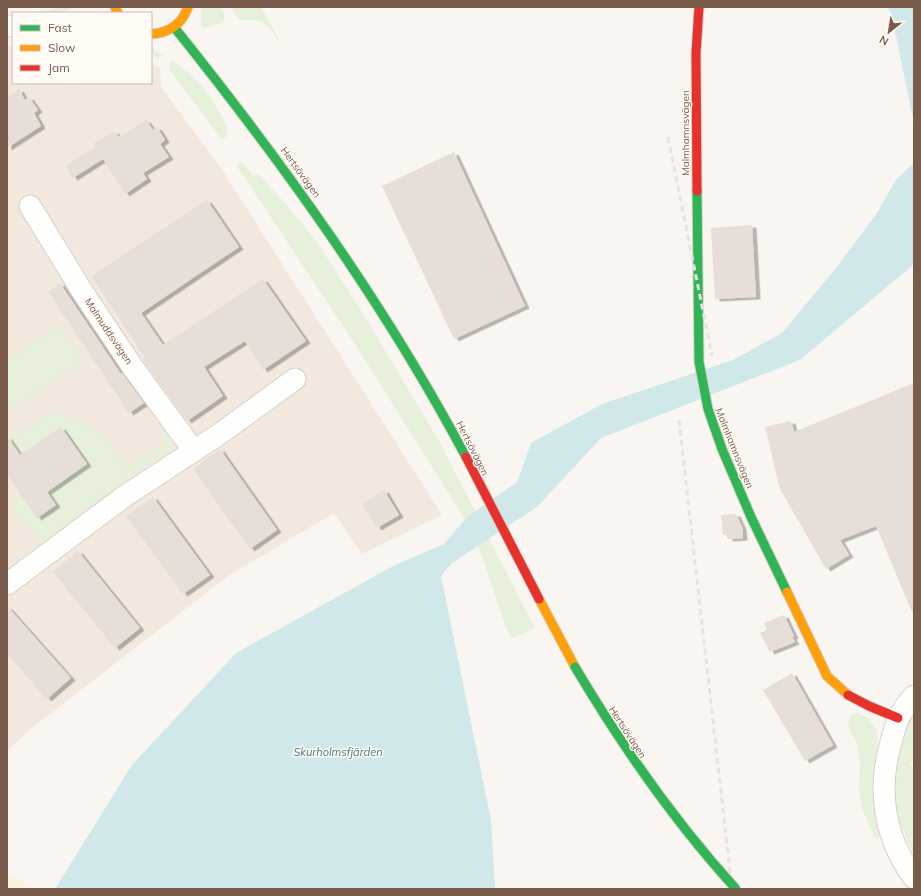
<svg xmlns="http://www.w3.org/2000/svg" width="921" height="896" viewBox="0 0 921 896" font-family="Mulish,sans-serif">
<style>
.residential{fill:#f2e8de}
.green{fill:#e7f0db}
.sand{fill:#fbf2d9}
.water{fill:#d0e8ea}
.building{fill:#e6ded7;filter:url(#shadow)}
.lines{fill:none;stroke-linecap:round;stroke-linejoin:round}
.street-casing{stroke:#d7d1cb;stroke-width:23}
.fast-casing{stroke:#d9d2cb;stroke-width:11}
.slow-casing{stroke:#d9d2cb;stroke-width:11}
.jam-casing{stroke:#d9d2cb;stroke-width:11}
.street{stroke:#fefefd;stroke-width:21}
.fast{stroke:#30b455;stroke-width:9}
.slow{stroke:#ff9f0a;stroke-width:9}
.jam{stroke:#e5322d;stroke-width:9}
.rail{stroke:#e6e3e7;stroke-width:3;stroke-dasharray:6 4;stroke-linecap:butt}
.fast-bridge-casing{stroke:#d9d2cb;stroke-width:11;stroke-linecap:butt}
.fast-bridge{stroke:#30b455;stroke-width:9}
.labels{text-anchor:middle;stroke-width:3;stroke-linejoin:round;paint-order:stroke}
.street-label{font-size:10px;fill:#7a5c4d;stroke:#fffaf3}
.water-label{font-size:11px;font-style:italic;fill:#437c86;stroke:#fffaf3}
</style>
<defs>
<filter id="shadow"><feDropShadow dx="4.5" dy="2.5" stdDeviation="0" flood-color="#0004"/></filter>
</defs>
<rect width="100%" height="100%" fill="#f9f5f0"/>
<polygon class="residential" points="7,46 13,47 13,83 151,83 151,62 160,68 161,87 219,165 442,515 362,554 334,513 228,576 28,731 7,751"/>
<g class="green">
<polygon points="62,7 80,7 56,13 38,13"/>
<polygon points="201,7 222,7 225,17 223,23 205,28 201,26"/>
<path d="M230 7H261L281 43C275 36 268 23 259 21 241 18 242 25 230 7Z"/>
<polygon points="151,48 164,56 157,58 151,54"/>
<path d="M172 60C194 77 206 87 219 112 224 121 230 127 226 137L222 139 171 72 169 66Z"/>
<path d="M242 162 254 176 258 174 286 204 317 242 362 312 439 441 535 628 511 639C495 602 487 562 469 526L355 344 236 165Z"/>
<polygon points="59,324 84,361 10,409 7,405 7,359"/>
<path d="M47 413C66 413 97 427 109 441 115 449 120 459 126 467L166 440 158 429H166L174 439 169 450 99 499 44 543H40C34 535 10 508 12 498 13 495 15 493 18 491L37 518 56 505 47 492 87 464 61 427 20 455 7 442V435C14 432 22 432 28 429 37 425 38 416 47 413Z"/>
<polygon points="914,712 914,754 910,765 914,766 914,856 895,811 893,798 895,757 906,723"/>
<polygon points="858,713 869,719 877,731 877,749 873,796 880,838 875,839 862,808 859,789 860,764 857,743 848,727 850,716"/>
</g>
<polygon class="sand" points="8,876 21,880 27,889 7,889"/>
<g class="water">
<polygon points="888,7 914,7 914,124 894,26"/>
<polygon points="914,163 914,264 800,360 601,438 537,507 452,563 441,576 491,820 495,889 55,889 132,765 236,653 395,565 444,544 467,517 517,482 531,443 602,404 733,360 782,333 836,268 877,213 896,180"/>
</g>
<g class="building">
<polygon points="19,89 25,100 29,97 38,110 34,113 41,126 7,148 7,97"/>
<polygon points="146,120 153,130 157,127 165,140 160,144 169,157 143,173 147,179 125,194 103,159 73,178 65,166 95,147 93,144 114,131 119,137"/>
<polygon points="454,152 525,306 454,339 382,186"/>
<polygon points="207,200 239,247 141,313 163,345 263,279 306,341 263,370 245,341 204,367 223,396 187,421 142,359 145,358 91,276"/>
<polygon points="752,225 756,297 715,299 711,228"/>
<polygon points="60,283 121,374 122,373 144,403 129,413 48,292"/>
<polygon points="914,383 914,617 876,526 840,540 849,555 826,569 780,489 765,427 791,421 794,432"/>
<polygon points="61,427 87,464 47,492 56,505 37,518 7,475 7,436 20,455"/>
<polygon points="220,449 277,530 250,549 193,469"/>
<polygon points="384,490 399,515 377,528 362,504"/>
<polygon points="153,497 210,575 183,594 126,516"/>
<polygon points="736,514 742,527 743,538 728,539 728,534 723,535 721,515"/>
<polygon points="78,551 140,628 115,648 53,572"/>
<polygon points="7,606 71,678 47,699 7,654"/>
<polygon points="784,615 794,636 792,637 795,642 770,652 760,633 767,630 764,623"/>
<polygon points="792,673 833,745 805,761 763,690"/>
</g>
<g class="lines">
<defs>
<g id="street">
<polyline points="7,26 13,26"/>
<polyline points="30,206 82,291 134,369 194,451"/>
<polyline points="7,584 125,496 221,433 295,379"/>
<path d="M914 696C900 711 896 722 891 742 877 789 884 838 914 878"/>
</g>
<g id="fast">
<path d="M174 27C283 163 384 303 466 457"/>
<polyline points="697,191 699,362 708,409 722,449 751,517 787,592"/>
</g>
<g id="slow">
<polyline points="115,7 118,13"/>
<path d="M151 34C169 33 182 24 188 7"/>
<polyline points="787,592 827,676 848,695"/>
<polyline points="539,599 575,667"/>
</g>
<g id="jam">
<polyline points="697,191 696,53 699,7"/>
<polyline points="466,457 539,599"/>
<polyline points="848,695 869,706 898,718"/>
</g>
</defs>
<use href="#street" class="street-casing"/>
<use href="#fast" class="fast-casing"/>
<use href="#slow" class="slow-casing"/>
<use href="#jam" class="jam-casing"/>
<use href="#street" class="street"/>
<use href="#fast" class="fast"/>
<use href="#slow" class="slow"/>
<use href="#jam" class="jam"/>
<g class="rail">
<polyline points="668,137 712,356"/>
<polyline points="679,420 732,889"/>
</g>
<defs>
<path id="fast-bridge" d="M575 667C622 746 674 821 736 889"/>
</defs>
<use href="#fast-bridge" class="fast-bridge-casing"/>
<use href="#fast-bridge" class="fast-bridge"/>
</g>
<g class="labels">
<g class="street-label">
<text transform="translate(685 133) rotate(-90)" y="4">Malmhamnsvägen</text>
<text transform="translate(301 172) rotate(54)" y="4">Hertsövägen</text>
<text transform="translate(109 331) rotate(56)" y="4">Malmuddsvägen</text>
<text transform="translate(473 448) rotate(63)" y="4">Hertsövägen</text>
<text transform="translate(735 448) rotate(68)" y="4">Malmhamnsvägen</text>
<text transform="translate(628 732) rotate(57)" y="4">Hertsövägen</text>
</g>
<g class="water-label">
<text x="338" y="756">Skurholmsfjärden</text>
</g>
</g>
<rect width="921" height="896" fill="none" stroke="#7a5c4d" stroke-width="16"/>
<rect x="12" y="12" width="140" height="72" fill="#fffaf3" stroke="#cabbb1"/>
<rect x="20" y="25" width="20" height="6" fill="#30b455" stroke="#cabbb1"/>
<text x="48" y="32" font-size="12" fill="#7a5c4d">Fast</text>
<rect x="20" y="45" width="20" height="6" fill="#ff9f0a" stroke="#cabbb1"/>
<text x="48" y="52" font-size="12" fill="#7a5c4d">Slow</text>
<rect x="20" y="65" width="20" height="6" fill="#e5322d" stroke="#cabbb1"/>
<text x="48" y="72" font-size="12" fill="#7a5c4d">Jam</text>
<g transform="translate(889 32) rotate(210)" stroke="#fffaf3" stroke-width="3" paint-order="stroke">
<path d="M0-3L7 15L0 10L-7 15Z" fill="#7a5c4d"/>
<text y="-6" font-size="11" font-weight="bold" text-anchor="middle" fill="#7a5c4d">N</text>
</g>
</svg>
